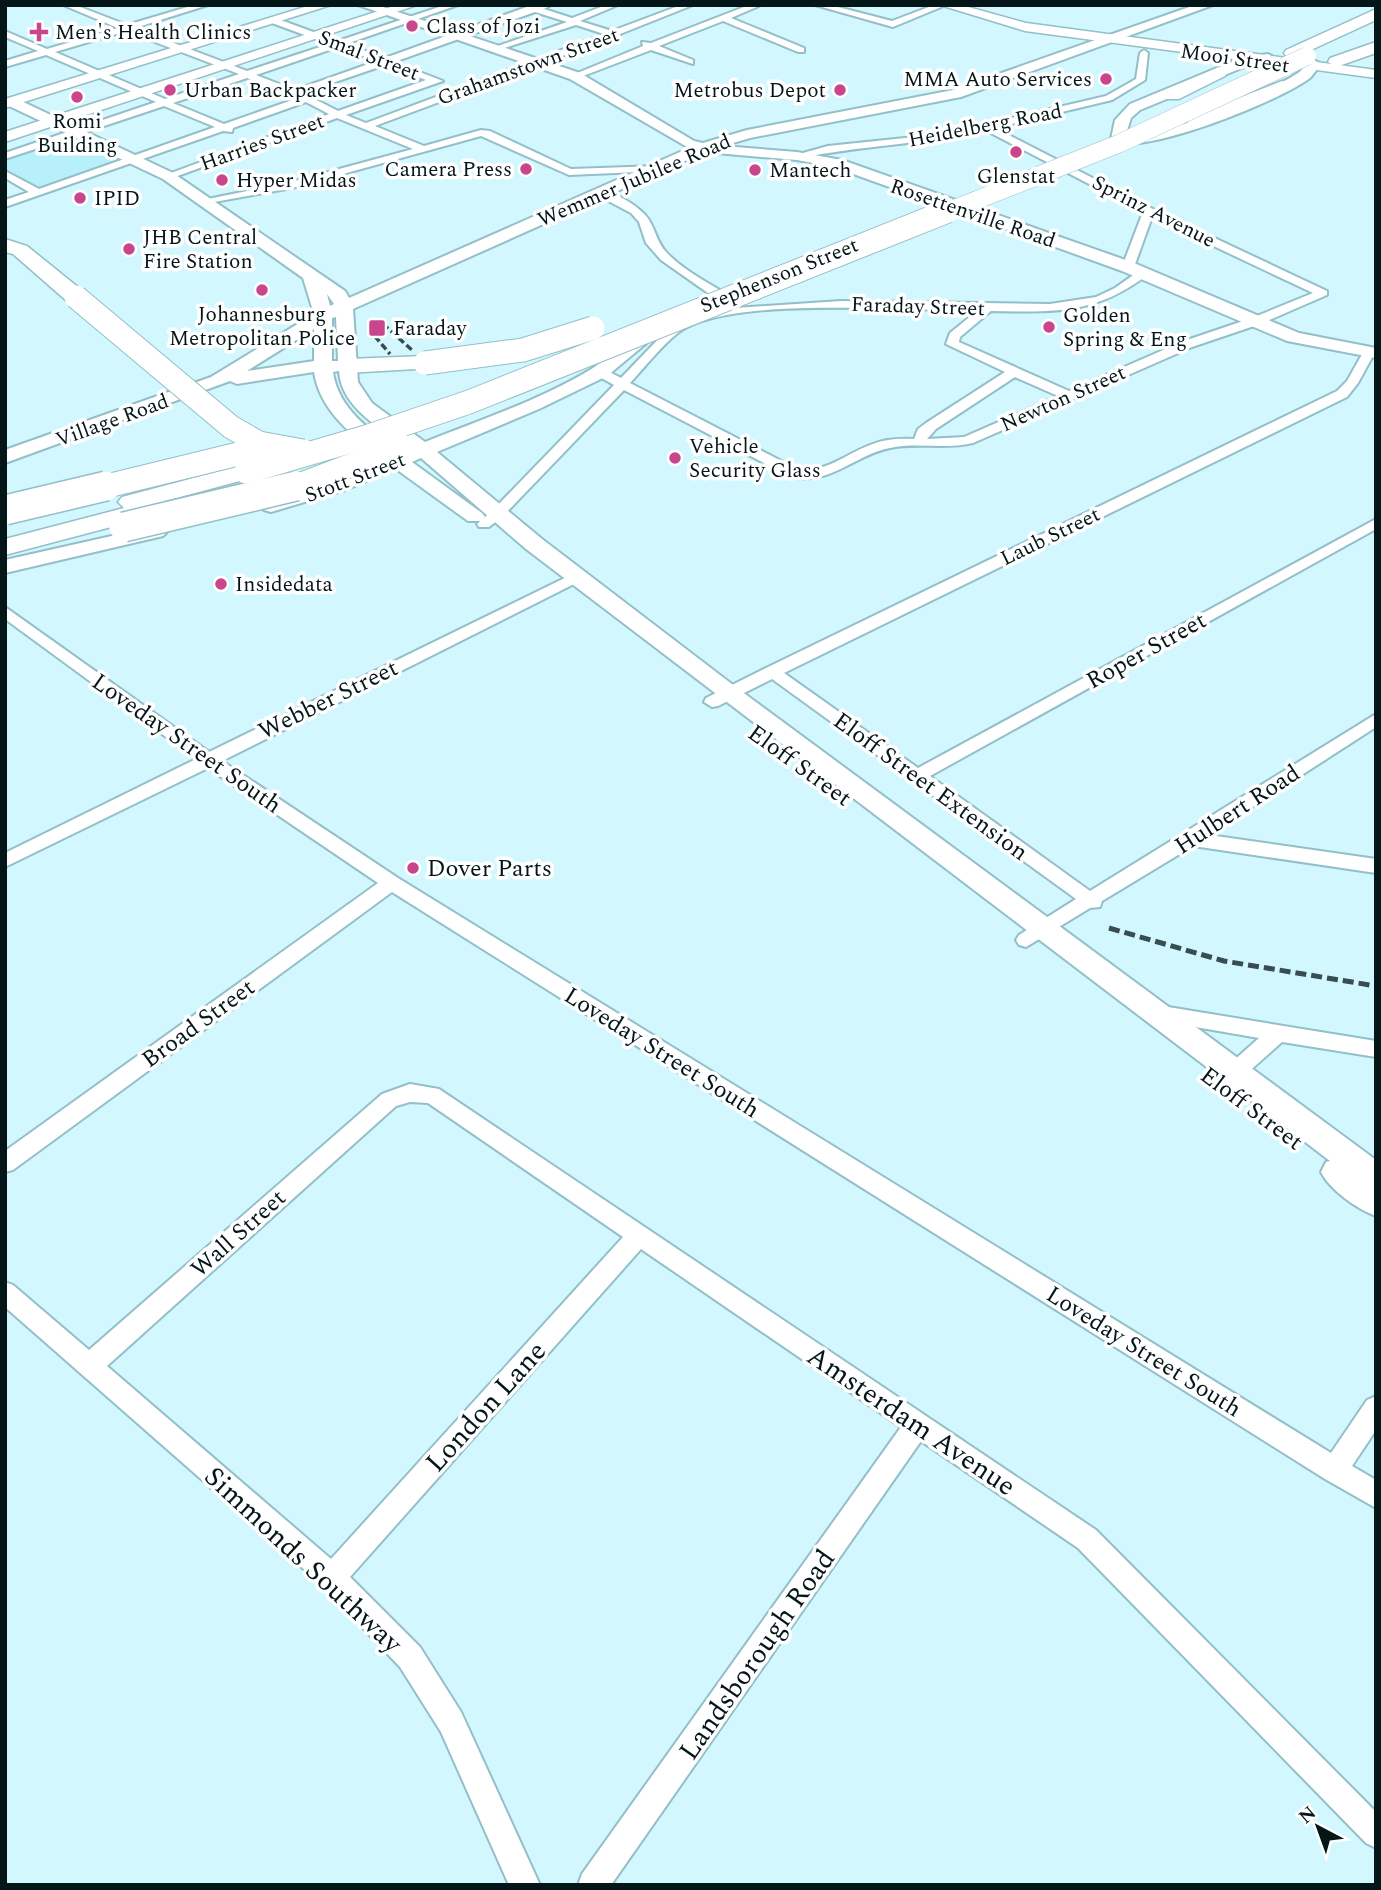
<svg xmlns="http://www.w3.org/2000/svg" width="1381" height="1890" viewBox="0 0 1381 1890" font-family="Spectral,serif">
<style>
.built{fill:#b7effa}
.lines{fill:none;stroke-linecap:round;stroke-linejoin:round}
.street-casing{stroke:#93bfc8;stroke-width:4}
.secondary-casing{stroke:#93bfc8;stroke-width:4}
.primary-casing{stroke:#93bfc8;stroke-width:3}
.highway-casing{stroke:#93bfc8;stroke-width:3}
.street{fill:#fff;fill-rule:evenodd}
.secondary{fill:#fff;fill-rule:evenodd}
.primary{fill:#fff;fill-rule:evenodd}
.highway{fill:#fff;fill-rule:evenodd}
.rail-far1{stroke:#374d51;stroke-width:3.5;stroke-dasharray:7 3.5;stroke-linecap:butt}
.rail{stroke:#374d51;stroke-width:5;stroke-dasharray:11 5;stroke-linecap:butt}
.highway-bridge-far2-casing{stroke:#93bfc8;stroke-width:19;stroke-linecap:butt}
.highway-bridge-far1-casing{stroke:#93bfc8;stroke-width:25;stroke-linecap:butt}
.highway-bridge-casing{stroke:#93bfc8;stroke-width:32;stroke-linecap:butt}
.highway-bridge-far2{stroke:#fff;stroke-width:18}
.highway-bridge-far1{stroke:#fff;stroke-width:23}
.highway-bridge{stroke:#fff;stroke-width:29}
.poi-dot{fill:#c9468c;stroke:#fff;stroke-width:2.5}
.labels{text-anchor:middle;stroke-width:7;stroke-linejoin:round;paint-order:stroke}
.far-poi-label{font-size:21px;fill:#051619;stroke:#fff;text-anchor:start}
.far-street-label{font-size:21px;fill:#051619;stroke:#fff}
.street-label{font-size:24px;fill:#051619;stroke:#fff}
.poi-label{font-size:24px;fill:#051619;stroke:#fff;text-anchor:start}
.near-street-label{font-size:28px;fill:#051619;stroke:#fff}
</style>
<rect width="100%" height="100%" fill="#d2f7fe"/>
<polygon class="built" points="77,136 126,158 40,189 5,171 5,159"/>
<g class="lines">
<defs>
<g id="street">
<path d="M63 5H75L127 25 194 5H208L135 28 247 71 329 44 272 23 275 18 338 41 445 5H458L346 44 385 58 532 5H551L544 9 572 18 606 5H618L580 21 612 31 681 5H693L620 34V37H613L375 126 424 146 481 130 490 131 571 169 657 166 661 167V171L569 175 481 136 292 188 203 204 198 201 291 182 413 149 337 118 172 178 163 176 329 114 306 102 233 128 232 132 223 131 5 207V200L29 192 5 178V171L39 189 215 127 164 106 5 159V153L156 102 46 55 5 67V61L38 51 5 37V31L47 49 118 28ZM535 12 567 22 492 48V52L576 25 604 34 366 123 346 115 443 81 394 62ZM126 31 239 74 165 99 55 52ZM338 47 377 61 295 90 256 75ZM385 65 426 80 338 111 303 93ZM247 78 298 98 224 124 173 103Z"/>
<polygon points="749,5 759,6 731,18 804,48 804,52 798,52 723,21 659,46 693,60 693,64 651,50 578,78 570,76 643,46 642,42 651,43"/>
<polygon points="815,5 830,5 892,21 934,5 946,5 893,27"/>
<path d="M1144 50 1148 53 1145 80 1112 100 995 128 1153 209 1327 291V295L1260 324 1192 347 973 443C945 450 917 442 890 448 854 455 830 486 791 477L624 390 503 516 489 527H479L477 524 493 510 614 385 596 375V369H604L621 378 669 328 691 317 720 309 841 301 1050 304 1096 297 1115 288 1139 271H1147V275C1095 315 1053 312 991 311L960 337 959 342 1069 391 1184 341 1252 318 1313 293 1152 217 1134 267 1124 269 1122 267 1143 212 985 130C923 145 859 145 797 159L792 156 828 146 943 134 1106 96 1136 79 1140 53ZM876 308 977 311 950 333 946 344 1005 372 926 423 918 429 914 439C899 438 884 439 870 445 846 454 827 472 799 470L630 383C646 366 661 346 679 332 719 304 826 308 876 308ZM1015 377 1058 396 964 437 927 439 936 429Z"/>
<path d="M597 191C612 189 641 207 649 220 656 231 657 243 667 253 683 270 707 282 726 294V300H718L661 260 646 243 639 222 631 213 597 195Z"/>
<polygon points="1369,348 1375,352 1358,383 1347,397 784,673 918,768 1376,519 1376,529 930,776 1090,891 1376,714 1376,727 1209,835 1376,859 1376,873 1193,846 1102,901 1100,907 1090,908 1026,947 1019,945 1016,940 1019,935 1076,899 772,679 718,706 712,707 704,702 706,698 766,668 1337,391 1347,381 1365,349"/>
<polygon points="577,572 582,574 585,577 582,580 222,761 398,878 1331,1453 1367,1400 1376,1396 1376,1430 1352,1466 1376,1480 1376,1508 1325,1479 392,892 13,1170 5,1172 5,1151 378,883 208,768 5,867 5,853 196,759 5,619 5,607 209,752"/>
<polygon points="1156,1005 1376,1041 1376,1057 1282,1042 1228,1090 1221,1093 1214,1090 1211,1084 1214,1078 1259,1038 1149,1019 1146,1013 1149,1007"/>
<path d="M410 1084 439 1089 1096 1530 1376 1812V1848L1366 1843 1078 1548 921 1441 611 1885H578L582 1874 901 1427 641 1249 350 1577 420 1647 461 1712 540 1885H509L441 1732 400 1667 323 1586 5 1307V1282L13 1285 89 1350 382 1094ZM410 1102 428 1103 623 1237 331 1559 107 1366 396 1106Z"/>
</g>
<g id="secondary">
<path d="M358 5H377L580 73 694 141 703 143 747 130 953 90 1195 5H1213L961 97 750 138 723 146 797 152 842 160 1134 263 1299 333 1376 348V358L1287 341 1122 271 834 167 797 160 705 152 353 309 358 382 372 403 425 442C480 420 543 399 593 368 609 358 636 325 654 329L657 333 654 337 607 376 539 409 437 452 542 539 737 688 1376 1160V1216C1357 1209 1330 1190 1321 1172L1326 1162 1330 1161 526 549 421 458 412 462 482 513 485 517 482 521H468L396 469 345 490 271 512 264 510 261 506 264 502 331 482 383 460C354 436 320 412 314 372L237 384 230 381 5 463V450L211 377 314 314 303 278 163 179 7 105V99H17L173 173 345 291 349 298 689 148 570 79ZM327 294 334 304 330 306ZM336 317 338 361H332V318ZM314 329V361L247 371ZM339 371C341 408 383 430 409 449L400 453C371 431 338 409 333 372Z"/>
<path d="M1268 54 1275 58 1273 61 1249 65 1140 110 1131 118 1126 134C1178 131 1228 111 1274 86 1282 82 1291 78 1298 73 1304 69 1306 62 1314 60L1321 64C1318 68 1314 73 1311 77 1287 98 1134 161 1111 139L1115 120 1130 104 1241 58Z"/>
<polygon points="156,526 163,528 167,532 163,536 5,573 5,560"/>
</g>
<g id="primary">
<polygon points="311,5 331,5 5,108 5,99"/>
<polygon points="397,5 417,5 5,142 5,132"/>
<polygon points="940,5 961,5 1026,23 1376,70 1376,78 1025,31"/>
</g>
<g id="highway">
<polygon points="1376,9 1376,20 1298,56 1286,56 1284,53 1286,50"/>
<polygon points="1376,42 1376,53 1336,67 1328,62 1330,58"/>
<polygon points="1219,67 1225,68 1227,72 1225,76 1179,99 1167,99 1164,95"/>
<polygon points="1282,81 1288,82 1291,86 1288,90 1202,125 1190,125 1187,121 1190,117"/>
<polygon points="5,239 27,246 84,292 87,297 84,302 68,302 13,254 5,252"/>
<polygon points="425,356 433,358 436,363 433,368 347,373 339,371 336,366 339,361 347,359"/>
<polygon points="246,464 255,467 259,472 255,477 165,501 172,507 168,512 5,555 5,539 124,508 118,502 122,497"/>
</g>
</defs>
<use href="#street" class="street-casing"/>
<use href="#secondary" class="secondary-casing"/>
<use href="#primary" class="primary-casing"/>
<use href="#highway" class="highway-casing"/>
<use href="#street" class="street"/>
<use href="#secondary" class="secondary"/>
<use href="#primary" class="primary"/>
<use href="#highway" class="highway"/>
<g class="rail-far1">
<polyline points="383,324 413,351"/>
<polyline points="368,328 390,354"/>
</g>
<polyline class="rail" points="1109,928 1224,961 1376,986"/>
<defs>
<polyline id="highway-bridge-far2" points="944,213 1118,144 1307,56"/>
<g id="highway-bridge-far1">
<polyline points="76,297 231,427 259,443 303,451"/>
<polyline points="425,363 523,350 593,328"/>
<polyline points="246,472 369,436 469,402 948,211"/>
<polyline points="99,488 271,446"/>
<polyline points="291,488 402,446"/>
</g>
<g id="highway-bridge">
<polyline points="5,510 106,486"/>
<polyline points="124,527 296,486"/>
</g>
</defs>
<use href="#highway-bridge-far2" class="highway-bridge-far2-casing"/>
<use href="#highway-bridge-far1" class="highway-bridge-far1-casing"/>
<use href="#highway-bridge" class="highway-bridge-casing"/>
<use href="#highway-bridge-far2" class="highway-bridge-far2"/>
<use href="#highway-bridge-far1" class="highway-bridge-far1"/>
<use href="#highway-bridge" class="highway-bridge"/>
</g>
<g class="poi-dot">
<circle cx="412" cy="26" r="7"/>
<path d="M35.5 21.5h7v7h7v7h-7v7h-7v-7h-7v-7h7z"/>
<circle cx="1106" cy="79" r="7"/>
<circle cx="170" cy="90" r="7"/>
<circle cx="840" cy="90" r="7"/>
<circle cx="77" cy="97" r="7"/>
<circle cx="1016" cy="152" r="7"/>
<circle cx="526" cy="169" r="7"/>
<circle cx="755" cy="170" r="7"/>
<circle cx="222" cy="180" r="7"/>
<circle cx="80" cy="198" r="7"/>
<circle cx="129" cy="249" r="7"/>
<circle cx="262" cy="290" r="7"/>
<circle cx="1049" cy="327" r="7"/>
<rect x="368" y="319" width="18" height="18" rx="3.5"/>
<circle cx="675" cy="458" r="7"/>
<circle cx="221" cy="584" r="7"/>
<circle cx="413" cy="868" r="7"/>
</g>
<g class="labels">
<g class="far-poi-label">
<text x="426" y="33">Class of Jozi</text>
<text x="55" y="39">Men's Health Clinics</text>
<text x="1092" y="86" text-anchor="end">MMA Auto Services</text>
<text x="184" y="97">Urban Backpacker</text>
<text x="826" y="97" text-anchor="end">Metrobus Depot</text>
<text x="77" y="128" text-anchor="middle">Romi<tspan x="77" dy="24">Building</tspan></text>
<text x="512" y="176" text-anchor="end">Camera Press</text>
<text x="769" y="177">Mantech</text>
<text x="1016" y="183" text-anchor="middle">Glenstat</text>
<text x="236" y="187">Hyper Midas</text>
<text x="94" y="205">IPID</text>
<text x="143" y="244">JHB Central<tspan x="143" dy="24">Fire Station</tspan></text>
<text x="262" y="321" text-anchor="middle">Johannesburg<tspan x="262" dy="24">Metropolitan Police</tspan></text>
<text x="1063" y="322">Golden<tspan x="1063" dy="24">Spring &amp; Eng</tspan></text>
<text x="393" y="335">Faraday</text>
<text x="689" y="453">Vehicle<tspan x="689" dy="24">Security Glass</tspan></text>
<text x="235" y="591">Insidedata</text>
</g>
<g class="far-street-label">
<text transform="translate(369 55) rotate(21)" y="7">Smal Street</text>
<text transform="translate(1235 58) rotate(8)" y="7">Mooi Street</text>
<text transform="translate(528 66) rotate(-20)" y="7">Grahamstown Street</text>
<text transform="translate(985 125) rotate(-11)" y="7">Heidelberg Road</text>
<text transform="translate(262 142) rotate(-20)" y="7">Harries Street</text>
<text transform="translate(634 180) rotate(-23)" y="7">Wemmer Jubilee Road</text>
<text transform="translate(1154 211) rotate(27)" y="7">Sprinz Avenue</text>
<text transform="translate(973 213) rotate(19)" y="7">Rosettenville Road</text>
<text transform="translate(779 275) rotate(-22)" y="7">Stephenson Street</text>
<text transform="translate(918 306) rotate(2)" y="7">Faraday Street</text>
<text transform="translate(1063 398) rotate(-24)" y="7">Newton Street</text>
<text transform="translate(112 420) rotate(-20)" y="7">Village Road</text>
<text transform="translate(355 477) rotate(-21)" y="7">Stott Street</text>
<text transform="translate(1050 536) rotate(-26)" y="7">Laub Street</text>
</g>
<g class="street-label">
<text transform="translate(1146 650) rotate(-29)" y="8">Roper Street</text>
<text transform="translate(328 699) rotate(-26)" y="8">Webber Street</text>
<text transform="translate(187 743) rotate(35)" y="8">Loveday Street South</text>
<text transform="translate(800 765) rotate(36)" y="8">Eloff Street</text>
<text transform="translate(931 786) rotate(36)" y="8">Eloff Street Extension</text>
<text transform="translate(1237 809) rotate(-33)" y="8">Hulbert Road</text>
<text transform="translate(198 1023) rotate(-36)" y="8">Broad Street</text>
<text transform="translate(662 1052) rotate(32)" y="8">Loveday Street South</text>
<text transform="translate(1252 1108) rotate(37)" y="8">Eloff Street</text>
<text transform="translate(238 1233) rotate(-42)" y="8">Wall Street</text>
<text transform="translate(1144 1351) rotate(32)" y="8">Loveday Street South</text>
</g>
<g class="poi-label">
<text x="427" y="876">Dover Parts</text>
</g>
<g class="near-street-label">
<text transform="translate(485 1406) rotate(-48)" y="10">London Lane</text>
<text transform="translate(912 1420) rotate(34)" y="10">Amsterdam Avenue</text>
<text transform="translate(304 1559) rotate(43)" y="10">Simmonds Southway</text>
<text transform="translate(756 1654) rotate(-55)" y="10">Landsborough Road</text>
</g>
</g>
<rect width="1381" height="1890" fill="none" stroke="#051619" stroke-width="14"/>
<g transform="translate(1318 1827) rotate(319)" stroke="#ffffff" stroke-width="5" paint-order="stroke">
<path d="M0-5L12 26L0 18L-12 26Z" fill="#051619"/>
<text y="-10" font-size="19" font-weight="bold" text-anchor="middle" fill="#051619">N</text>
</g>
</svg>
